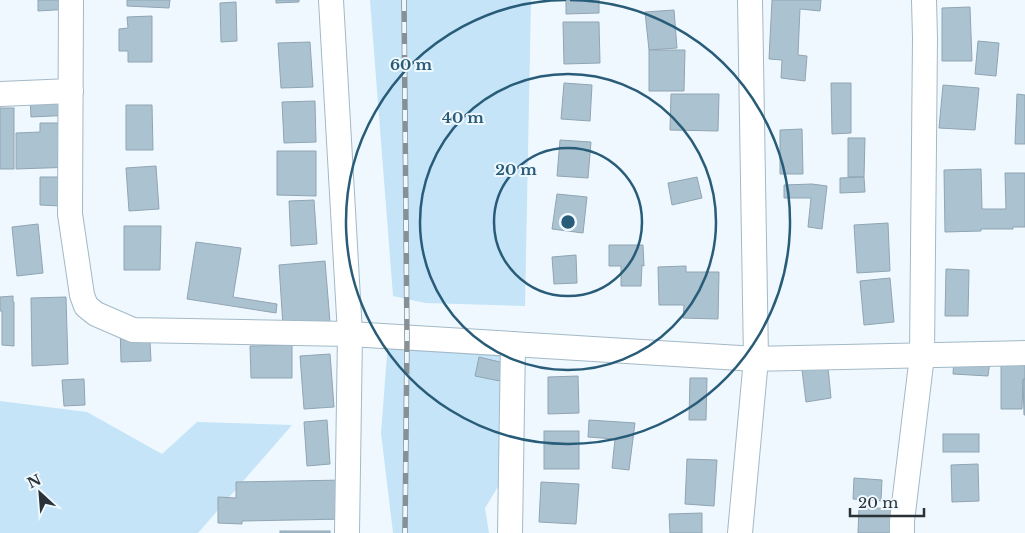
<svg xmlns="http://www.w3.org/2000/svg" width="1025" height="533" viewBox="0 0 1025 533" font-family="'Libre Baskerville',serif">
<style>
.green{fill:#c5e4f8}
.building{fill:#abc2d0;stroke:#90a5b3}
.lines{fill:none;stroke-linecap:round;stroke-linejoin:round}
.street-casing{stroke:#a3b9c7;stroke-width:26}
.street{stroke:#fff;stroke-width:24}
.rail-casing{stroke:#879095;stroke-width:5.5}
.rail{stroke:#eff8fe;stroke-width:4;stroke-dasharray:11;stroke-linecap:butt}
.ring{fill:none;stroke:#285c78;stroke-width:2.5}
.centre{fill:#285c78;stroke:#eff8fe;stroke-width:2.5}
.ring-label{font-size:15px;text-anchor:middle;font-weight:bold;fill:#285c78;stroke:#eff8fe;stroke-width:4;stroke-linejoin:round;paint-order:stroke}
</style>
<rect width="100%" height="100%" fill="#eff8fe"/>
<g class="green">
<polygon points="370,0 531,0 525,306 425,303 393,296"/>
<polygon points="389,329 510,345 499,485 485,508 489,533 393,533 381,433"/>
<polygon points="0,401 87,412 162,454 197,422 292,425 198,533 0,533"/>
</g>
<g class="building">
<polygon points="38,0 69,0 70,9 38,11"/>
<polygon points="127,0 170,0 169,8 127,6"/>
<polygon points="276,0 299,0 299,2 276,3"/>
<polygon points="566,0 599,0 599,13 566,14"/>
<polygon points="772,0 821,0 820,11 800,9 798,55 807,56 805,81 781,78 782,60 769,59"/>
<polygon points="236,2 237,41 221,42 220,3"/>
<polygon points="970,7 972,61 942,61 942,8"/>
<polygon points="674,10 677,48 649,50 645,12"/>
<polygon points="152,16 152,62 128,62 128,51 119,51 119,29 128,28 127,17"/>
<polygon points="563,22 599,22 600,63 564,64"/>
<polygon points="978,41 999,43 996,76 975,74"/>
<polygon points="310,42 313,87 281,88 278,43"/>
<polygon points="649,50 685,50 684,91 649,91"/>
<polygon points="564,83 592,85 590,121 561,119"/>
<polygon points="831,83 851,83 851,133 832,134"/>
<polygon points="943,85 979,88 975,130 939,128"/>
<polygon points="671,94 719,94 718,131 670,130"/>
<polygon points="1017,94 1025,95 1025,144 1015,144"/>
<polygon points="72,95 73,115 31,117 30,97"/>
<polygon points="315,101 316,142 284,143 282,102"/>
<polygon points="126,105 152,105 153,150 126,150"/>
<rect x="0" y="108" width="14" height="61"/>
<polygon points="40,123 75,123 75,167 16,169 16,133 40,132"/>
<polygon points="802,129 803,174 780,174 780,130"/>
<polygon points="848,138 865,138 864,177 848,177"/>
<polygon points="560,140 591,142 588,178 557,176"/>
<polygon points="277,151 316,151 316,196 277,195"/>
<polygon points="156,166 159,209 129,211 126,168"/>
<polygon points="981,169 982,209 1006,209 1005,173 1025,173 1025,227 1013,227 1013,229 981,229 981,231 945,232 944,170"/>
<polygon points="40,177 61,177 61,206 40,205"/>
<polygon points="697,177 702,198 672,205 668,183"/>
<polygon points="864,177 865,192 840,193 840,178"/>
<polygon points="812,184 827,186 822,229 808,227 811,198 784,198 784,185"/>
<polygon points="557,194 587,197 583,233 552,229"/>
<polygon points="314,200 317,244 291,246 289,201"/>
<polygon points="888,223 890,271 857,273 854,225"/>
<polygon points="38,224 43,273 17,276 12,227"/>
<polygon points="124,226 161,226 160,270 124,270"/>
<polygon points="196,242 241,248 233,297 277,304 276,313 187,299"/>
<polygon points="609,245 643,245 644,266 642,265 641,286 621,286 621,266 609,266"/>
<polygon points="576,255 577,283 554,284 552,257"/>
<polygon points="325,261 330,322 283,326 279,265"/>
<polygon points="686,266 686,272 719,272 718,319 683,318 684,305 659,305 658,267"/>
<polygon points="946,269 969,270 968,316 945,316"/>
<polygon points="890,278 894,322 864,325 860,281"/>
<polygon points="13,296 13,302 14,302 14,346 2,345 2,311 0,311 0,297"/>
<polygon points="66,297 68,364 32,366 31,298"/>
<polygon points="149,321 151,361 121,362 120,323"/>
<polygon points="292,345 292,378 251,378 250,346"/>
<polygon points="330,354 334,407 304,409 300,356"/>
<polygon points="1001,356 1025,356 1025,379 1023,379 1022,409 1001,409"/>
<polygon points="479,357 504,363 500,381 475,376"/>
<polygon points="954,359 990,361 988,376 953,374"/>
<polygon points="828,367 831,398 806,402 802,370"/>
<polygon points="578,376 579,413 548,414 548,377"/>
<polygon points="690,378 707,378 706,420 689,420"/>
<polygon points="84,379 85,405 64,406 62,380"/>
<polygon points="1025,379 1025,415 1024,415 1023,380"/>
<polygon points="327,420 330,464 307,466 304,422"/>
<polygon points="589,420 635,423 629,470 612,468 615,439 588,437"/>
<rect x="544" y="431" width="35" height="38"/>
<rect x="943" y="434" width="36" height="18"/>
<polygon points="687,459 717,460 714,506 685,504"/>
<polygon points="978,464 979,501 952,502 951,465"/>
<polygon points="854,478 882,480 881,501 853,499"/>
<polygon points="345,480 345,519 242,521 242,524 218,523 218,497 236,498 236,482"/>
<polygon points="541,482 579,484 576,524 539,522"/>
<polygon points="859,507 894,509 892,533 858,533"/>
<polygon points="702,513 702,533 670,533 669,514"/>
<rect x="280" y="531" width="50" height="2"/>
</g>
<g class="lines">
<defs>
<g id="street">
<polyline points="71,0 70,214 82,295 86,306 96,314 133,330 350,334 756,359 1025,353"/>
<polyline points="331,0 350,334 347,533"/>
<polyline points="0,94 71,91"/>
<polyline points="510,533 513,344"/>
<polyline points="740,533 756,359 750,0"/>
<polyline points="902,533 902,521 922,356 925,38 924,0"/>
</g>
</defs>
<use href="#street" class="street-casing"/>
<use href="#street" class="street"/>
<defs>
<polyline id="rail" points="404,0 407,338 405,533"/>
</defs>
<use href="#rail" class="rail-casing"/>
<use href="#rail" class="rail"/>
</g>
<g class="ring">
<circle cx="568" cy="222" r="74"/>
<circle cx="568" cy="222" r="148"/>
<path d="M570 0A222 222 0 1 1 566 0"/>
</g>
<circle cx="568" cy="222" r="8" class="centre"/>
<g class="ring-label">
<text x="411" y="70">60 m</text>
<text x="463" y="123">40 m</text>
<text x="516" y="175">20 m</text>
</g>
<g transform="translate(40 493) rotate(334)" stroke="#eff8fe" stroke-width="4" paint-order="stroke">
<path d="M0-4L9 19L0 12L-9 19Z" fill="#293237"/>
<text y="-8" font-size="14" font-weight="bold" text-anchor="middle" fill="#293237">N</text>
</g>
<path d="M850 508v8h74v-8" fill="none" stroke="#293237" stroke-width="2.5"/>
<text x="858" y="508" font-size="15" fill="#293237" stroke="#eff8fe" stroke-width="4" paint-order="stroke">20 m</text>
</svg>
